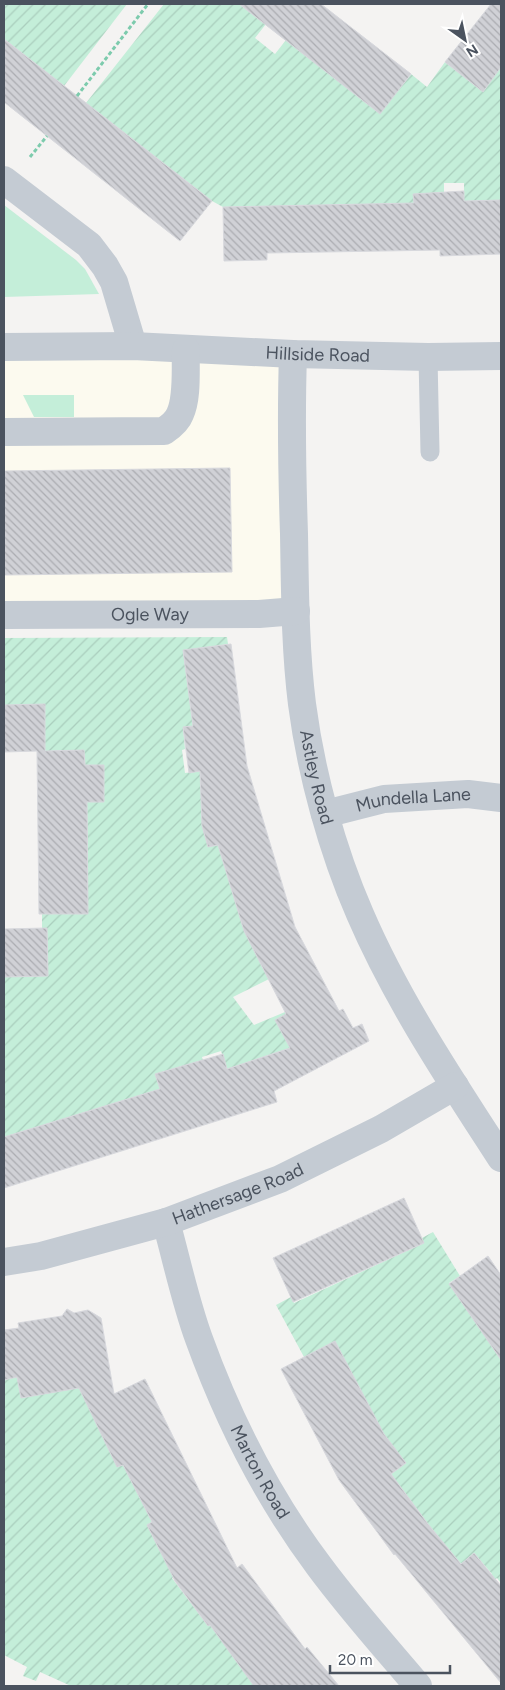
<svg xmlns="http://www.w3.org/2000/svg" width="505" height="1690" viewBox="0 0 505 1690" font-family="Figtree,sans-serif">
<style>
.commercial{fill:#fcfaef}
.grass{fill:#c4eed9}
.garden{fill:url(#garden-furrows)}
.building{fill:url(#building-back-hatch);stroke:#d7d8dd}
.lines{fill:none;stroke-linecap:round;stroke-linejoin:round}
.path{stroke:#7dcbad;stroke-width:3;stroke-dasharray:4 2.5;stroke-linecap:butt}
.lane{stroke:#c4cbd3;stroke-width:19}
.street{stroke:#c4cbd3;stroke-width:28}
.labels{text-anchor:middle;stroke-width:4;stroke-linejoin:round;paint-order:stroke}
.street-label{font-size:18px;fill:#4b535f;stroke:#fff}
</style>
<defs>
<pattern id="garden-furrows" width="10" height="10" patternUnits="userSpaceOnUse" patternTransform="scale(1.25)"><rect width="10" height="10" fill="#c4eed9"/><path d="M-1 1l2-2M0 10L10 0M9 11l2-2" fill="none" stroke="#aacebd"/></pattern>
<pattern id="building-back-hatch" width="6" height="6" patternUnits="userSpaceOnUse" patternTransform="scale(1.25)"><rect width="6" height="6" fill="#d0d1d6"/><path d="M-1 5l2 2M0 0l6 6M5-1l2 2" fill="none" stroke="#abacb1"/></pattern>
</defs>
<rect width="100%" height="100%" fill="#f4f3f2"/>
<polygon class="commercial" points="4,351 293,354 296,611 4,615"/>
<g class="grass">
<polygon points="4,205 76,260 85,269 99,294 4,297"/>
<polygon points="23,395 74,395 74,417 34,417"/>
</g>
<g class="garden">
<polygon points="4,4 127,4 64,86 4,39"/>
<polygon points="164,4 239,4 266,24 255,38 275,54 286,40 380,113 411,74 427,87 445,62 482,91 501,67 501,200 464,201 464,183 444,183 444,198 438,193 414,194 414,207 373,246 372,204 223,207 212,201 86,103"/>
<polygon points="227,637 228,644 183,651 193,726 183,727 185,749 182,750 185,773 200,771 203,829 208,847 218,845 242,924 284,912 269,979 233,997 254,1025 285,1012 302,1044 227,1069 221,1051 202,1057 207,1075 181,1084 175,1068 156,1074 160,1089 4,1137 4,977 48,976 47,928 42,928 42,914 88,913 87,802 104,801 104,765 85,765 84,750 45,751 45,705 4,705 4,638"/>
<polygon points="433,1232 460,1276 449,1283 501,1360 501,1583 497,1578 482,1590 479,1586 492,1574 474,1553 461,1564 431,1528 391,1474 406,1463 304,1357 276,1305 291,1297 294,1303 424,1243 422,1238"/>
<polygon points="17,1377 21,1398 83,1385 132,1455 143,1504 152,1522 147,1525 160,1551 215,1528 223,1539 172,1578 208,1626 223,1614 274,1682 268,1686 71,1686 40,1672 36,1681 23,1676 27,1667 4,1655 4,1379"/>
</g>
<g class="building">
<polygon points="239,4 321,4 411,74 380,114"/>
<polygon points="491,4 501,4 501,67 483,92 445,62"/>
<polygon points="4,39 212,201 180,241 4,102"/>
<polygon points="464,191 464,201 501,200 501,254 440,256 440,250 267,253 267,260 224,261 223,207 414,203 413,194"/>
<polygon points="230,468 232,572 4,575 4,471"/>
<polygon points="231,644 247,766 295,927 339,1011 343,1009 353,1028 362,1024 369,1041 274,1091 277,1102 4,1188 4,1137 160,1089 155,1074 223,1054 227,1069 290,1048 275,1020 286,1014 244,931 218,845 208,847 202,826 200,771 189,773 183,727 193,726 183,650"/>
<polygon points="45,704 45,751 84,750 85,765 104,765 104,802 87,802 88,914 39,914 37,751 4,752 4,705"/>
<polygon points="47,928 48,976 4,977 4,929"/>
<polygon points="404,1198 424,1243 293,1302 273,1258"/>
<polygon points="488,1256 501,1275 501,1360 449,1284"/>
<polygon points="67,1309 74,1313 88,1310 101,1318 114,1394 145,1379 237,1568 242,1564 305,1649 307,1647 339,1686 254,1686 210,1625 208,1626 175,1581 147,1525 152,1522 123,1465 117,1467 79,1388 21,1398 17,1377 4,1380 4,1330 19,1328 18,1323 62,1316"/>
<polygon points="335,1341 384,1434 406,1463 391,1474 428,1524 461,1564 474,1553 501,1586 501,1683 395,1554 394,1555 339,1480 281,1369"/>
</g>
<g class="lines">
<g class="path">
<polyline points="77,96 148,4"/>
<polyline points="30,157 47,136"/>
</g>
<polyline class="lane" points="428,357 430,452"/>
<g class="street">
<polyline points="4,180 89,245 105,266 114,282 133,346"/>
<path id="s1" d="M4 347 133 346 293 354 428 357 501 356"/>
<path id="s2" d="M293 354C291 414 292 474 294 534 295 590 295 648 302 704 311 773 332 850 360 914 397 1000 450 1079 501 1158"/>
<path d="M4 432 164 431C170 427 177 422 180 414 188 397 185 368 186 350"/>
<path id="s3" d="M4 615 259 614 296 611"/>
<path id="s4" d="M325 814 384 799 468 794 501 798"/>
<path id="s5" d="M166 1222C177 1261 185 1301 199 1339 228 1419 268 1498 319 1566 350 1608 385 1647 418 1686"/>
<path id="s6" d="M4 1262 41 1256 166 1222 280 1179 381 1129 455 1086"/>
</g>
</g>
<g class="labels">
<g class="street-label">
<text dy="6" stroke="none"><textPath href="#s1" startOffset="314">Hillside Road</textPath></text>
<text dy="6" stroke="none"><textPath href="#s3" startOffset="146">Ogle Way</textPath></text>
<text dy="6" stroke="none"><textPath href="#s2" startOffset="425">Astley Road</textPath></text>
<text dy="6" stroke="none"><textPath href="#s4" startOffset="90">Mundella Lane</textPath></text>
<text dy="6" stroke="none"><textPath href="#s6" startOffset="244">Hathersage Road</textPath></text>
<text dy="6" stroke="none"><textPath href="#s5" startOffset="268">Marton Road</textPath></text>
</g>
</g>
<rect width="505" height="1690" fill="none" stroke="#4b535f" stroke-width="10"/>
<g transform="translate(465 40) rotate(147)" stroke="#ffffff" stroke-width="4" paint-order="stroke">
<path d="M0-4L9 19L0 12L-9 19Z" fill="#4b535f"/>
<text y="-8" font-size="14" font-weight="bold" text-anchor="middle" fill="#4b535f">N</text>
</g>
<path d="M330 1665v8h120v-8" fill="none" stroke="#4b535f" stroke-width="2.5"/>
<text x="338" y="1665" font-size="15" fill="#4b535f" stroke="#ffffff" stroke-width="4" paint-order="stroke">20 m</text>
</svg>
